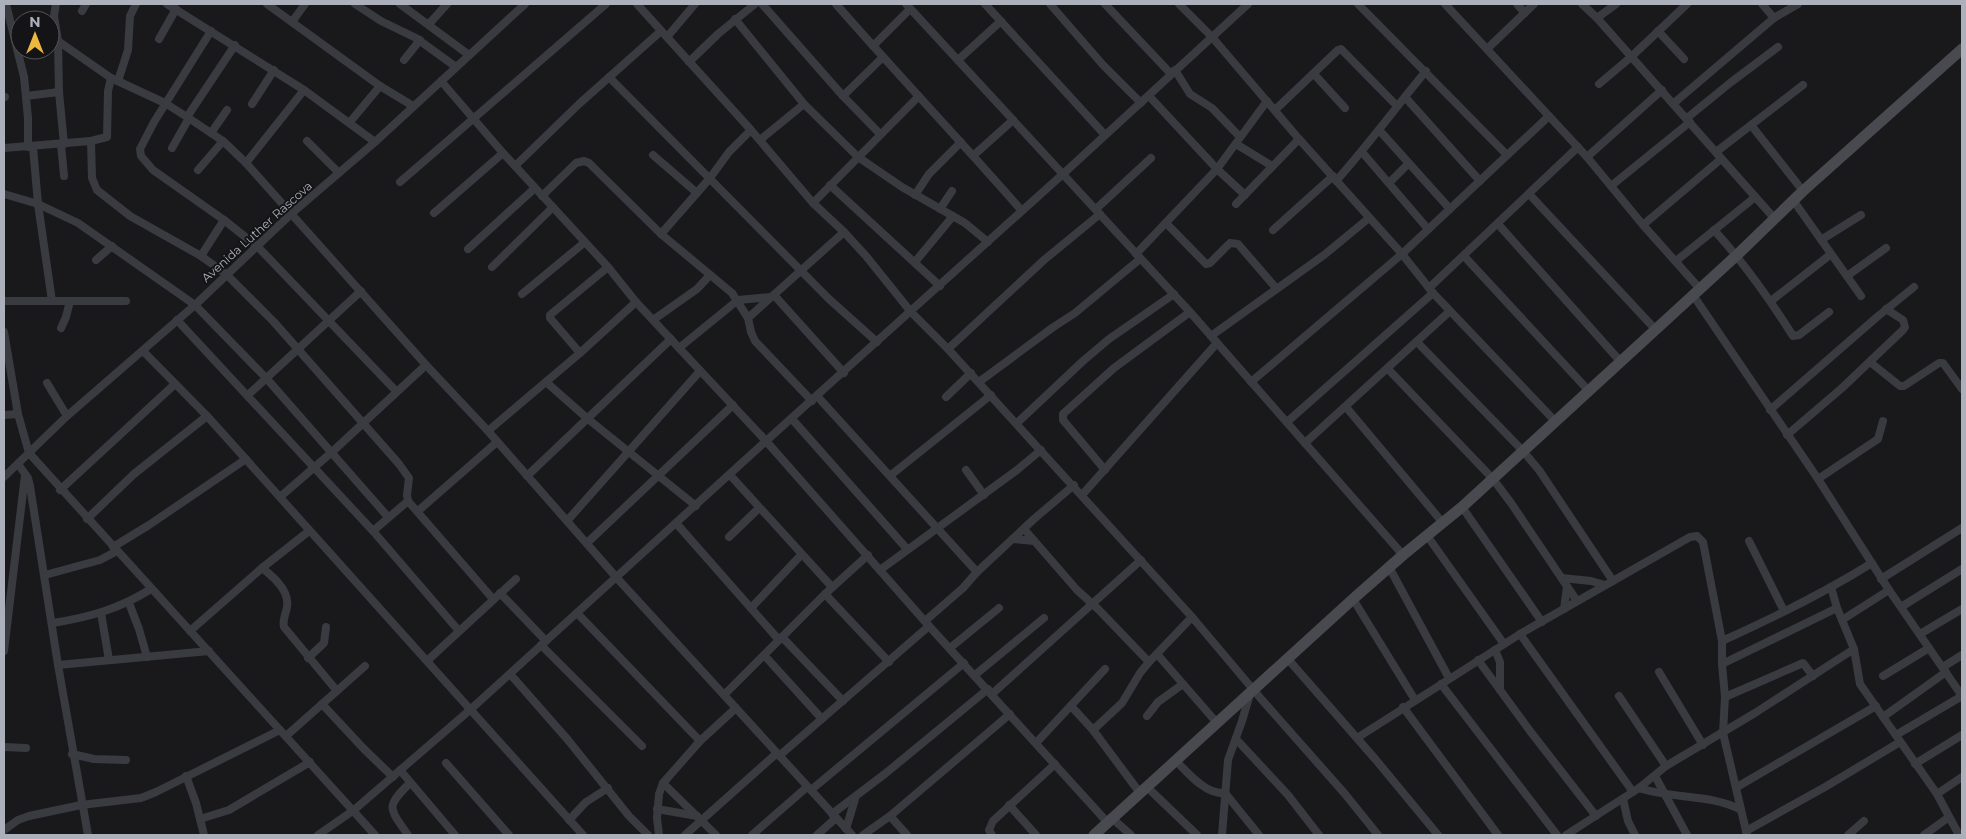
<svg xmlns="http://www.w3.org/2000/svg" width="1966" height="839" viewBox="0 0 1966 839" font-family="Montserrat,sans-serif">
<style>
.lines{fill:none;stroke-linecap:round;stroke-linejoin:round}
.street{stroke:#3a3b40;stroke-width:8}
.secondary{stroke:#484a50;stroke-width:11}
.labels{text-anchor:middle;stroke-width:4;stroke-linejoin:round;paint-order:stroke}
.street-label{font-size:12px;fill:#acb0ba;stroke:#141416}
</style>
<rect width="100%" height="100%" fill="#19191b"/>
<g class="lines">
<g class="street">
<polyline points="6,4 24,77 28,118 28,147"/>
<polyline points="56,4 54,16 58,41 111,78 165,103 187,117 223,141 246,163 426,365 488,431 616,577 852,835"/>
<polyline points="167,4 304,90 375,142"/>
<polyline points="267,4 380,86 413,106"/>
<polyline points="355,4 381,21 416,38 456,67"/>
<polyline points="400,4 469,55"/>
<polyline points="637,4 751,130 813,203 844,232 866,256 911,312 948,349 1192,617 1262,700 1345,794 1378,835"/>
<polyline points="762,4 843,96 880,134"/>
<path d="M836 4C897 74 961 141 1022 211"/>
<polyline points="906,4 1190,312 1403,555"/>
<polyline points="985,4 1105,135"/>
<polyline points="1050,4 1103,65 1141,103"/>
<polyline points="1105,4 1171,74"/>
<polyline points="1179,4 1212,37 1299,139 1402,254 1433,293 1555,421"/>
<polyline points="1358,4 1507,155"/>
<polyline points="1445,4 1587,157 1643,225 1700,289"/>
<polyline points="1517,4 1525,13"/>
<polyline points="1582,4 1597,18 1774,218"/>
<polyline points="1762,4 1774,18"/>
<polyline points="82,11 86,4"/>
<polyline points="1597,18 1616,4"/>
<polyline points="735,19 804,104 858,157 902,187 965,223 988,242"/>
<polyline points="292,22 305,4"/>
<polyline points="429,24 447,4"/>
<polyline points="211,31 154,122 140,149 141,156 153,170 224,220 258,247 396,391"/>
<polyline points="1658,31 1684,59"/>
<polyline points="667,37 695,4"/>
<polyline points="159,39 176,9"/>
<polyline points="58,41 59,92 64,144"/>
<polyline points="873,46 910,9"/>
<polyline points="1487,49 1534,4"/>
<polyline points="404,60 420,40"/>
<polyline points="958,60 1001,21"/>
<polyline points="689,62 718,34 755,4"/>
<polyline points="1175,70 1190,94 1212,108 1240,137"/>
<polyline points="1314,74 1345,108"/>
<polyline points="609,77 829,299 877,342"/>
<polyline points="118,81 128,50 130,16 136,4"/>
<polyline points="441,81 503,153 608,267 636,302 766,441 929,626 1108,823"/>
<polyline points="1599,84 1631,57 1687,4"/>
<polyline points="26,96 59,92"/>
<polyline points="843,96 883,57"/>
<polyline points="1149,96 1217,169 1245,195"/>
<polyline points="4,97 5,97"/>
<polyline points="1405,97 1480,181"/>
<polyline points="1674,103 1774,18 1798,4"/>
<polyline points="252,104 274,70"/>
<polyline points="1275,110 1338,50 1341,49 1397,106"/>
<polyline points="187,117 235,45"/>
<polyline points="1687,118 1730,83 1778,47"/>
<polyline points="350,122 380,86"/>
<polyline points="1751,125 1803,191"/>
<polyline points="1380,131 1450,209"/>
<polyline points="211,133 227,110"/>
<polyline points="760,140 804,104"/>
<polyline points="91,141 92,178 97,190 130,216 201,256 226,274 274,322 399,464 409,478 407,495 408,501 493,599"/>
<polyline points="307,141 339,173"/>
<polyline points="61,144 64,176"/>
<polyline points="1236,144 1272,166"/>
<polyline points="33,147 38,204 52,301"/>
<polyline points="4,148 91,141 107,137 108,91 111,78"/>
<polyline points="172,148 189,118"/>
<polyline points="1362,152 1428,229"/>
<polyline points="1716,152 1803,85"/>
<polyline points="653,155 697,193"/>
<polyline points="974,155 1013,120"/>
<polyline points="1587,157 1662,90"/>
<polyline points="246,163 304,90"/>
<polyline points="515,166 579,104 661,31"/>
<polyline points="198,170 223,141"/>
<path d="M1336 181C1368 145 1396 107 1426 71"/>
<polyline points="400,182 606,4"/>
<polyline points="1389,183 1408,164"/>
<polyline points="830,185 940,286"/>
<polyline points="1611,186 1690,122"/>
<polyline points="4,194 38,204 78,223 195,305 267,379 388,517"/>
<polyline points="915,195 929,174 961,142"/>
<polyline points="1530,195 1655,329"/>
<polyline points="542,196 576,163 584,161 589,163 661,234 732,293 748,318 751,332 755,341 812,401"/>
<polyline points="1793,200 1861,296"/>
<polyline points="813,203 919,96"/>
<polyline points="1236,204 1299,139"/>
<polyline points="940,209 952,191"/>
<polyline points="1096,209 1151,158"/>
<polyline points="434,213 503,153"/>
<polyline points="1166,223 1206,264 1210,263 1230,243 1238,244 1276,288"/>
<polyline points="1498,224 1620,361"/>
<polyline points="1643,225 1721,159"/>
<polyline points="1273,230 1333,176"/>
<path d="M1714 230C1744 263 1769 298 1793 336L1799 335 1829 312"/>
<polyline points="661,234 710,178 729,152 751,130"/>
<polyline points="1821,240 1861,215"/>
<polyline points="468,249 535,188"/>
<polyline points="1136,254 1217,169 1267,101"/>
<polyline points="201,256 224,220"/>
<polyline points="1464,256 1588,390"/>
<polyline points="96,260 112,246"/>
<polyline points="1676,261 1754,198"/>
<polyline points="915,262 953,216"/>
<polyline points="492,267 553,207"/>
<polyline points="1847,276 1886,248"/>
<polyline points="1429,288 1578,147"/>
<polyline points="522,294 585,242"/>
<polyline points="774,295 844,373"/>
<polyline points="1693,295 1818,479 1889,590 1962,696"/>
<polyline points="4,301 126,301"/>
<polyline points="1771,301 1831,254"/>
<polyline points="748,318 844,232"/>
<polyline points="177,320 373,531 459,631"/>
<polyline points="653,320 697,289 710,275"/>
<polyline points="61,328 66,317 70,301"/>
<polyline points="4,332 18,414 29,453 375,835"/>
<polyline points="1211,336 1324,255 1369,218"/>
<polyline points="1417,342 1523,451 1539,470 1613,581"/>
<polyline points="679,348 738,300 771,297"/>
<polyline points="948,349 1044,260 1100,214"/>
<polyline points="143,351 207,416 583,835"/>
<polyline points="580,353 550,318 550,315 608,267"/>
<polyline points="1870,362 1900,386 1904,386 1939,363 1943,363 1962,389"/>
<polyline points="1388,369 1493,479 1511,503 1577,601"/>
<polyline points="546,382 588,419 696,506"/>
<polyline points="979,382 1052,328 1075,313 1140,259"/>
<polyline points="1251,382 1402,254 1549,116"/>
<polyline points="47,383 67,416"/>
<polyline points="248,395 361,291"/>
<polyline points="817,396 977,572"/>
<polyline points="946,397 971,373"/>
<polyline points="1346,407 1443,523"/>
<polyline points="1770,410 1877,317 1914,287"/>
<polyline points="4,415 18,414"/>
<polyline points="792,419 907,549"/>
<polyline points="1287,422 1433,293"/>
<polyline points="1017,423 1083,361 1109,339 1174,294"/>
<polyline points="488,431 580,353 636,302"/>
<polyline points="1787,435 1842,388 1903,330 1905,327 1903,320 1886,309"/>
<polyline points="1305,443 1450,311"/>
<polyline points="18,464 28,478 30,486 58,665 88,835"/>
<polyline points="966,470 984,495"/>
<polyline points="1105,470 1063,420 1063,414 1114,368 1190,312"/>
<polyline points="730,475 832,587"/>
<polyline points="891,475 991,395"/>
<polyline points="527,476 671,339"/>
<polyline points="4,477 67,416 195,305 291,214 375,142 525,4"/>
<polyline points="1818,479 1878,439 1883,421"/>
<polyline points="60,490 175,384"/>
<polyline points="1082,495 1217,343"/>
<polyline points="280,497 332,452 426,365"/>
<polyline points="1462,507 1542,622"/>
<polyline points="418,511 497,442"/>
<polyline points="87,519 134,474 207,416"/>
<polyline points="567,521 700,371"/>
<polyline points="676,523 779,640"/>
<polyline points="1024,529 1077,590 1098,609 1149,662"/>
<polyline points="373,531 408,501"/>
<polyline points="729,537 759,508"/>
<polyline points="1428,537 1504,644"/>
<polyline points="1013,539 1034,541"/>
<polyline points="1749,541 1784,611"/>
<polyline points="587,543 733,405"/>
<polyline points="113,547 149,525 246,459"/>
<polyline points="1389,567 1449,678"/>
<path d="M262 568C274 577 290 591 287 607 286 614 282 620 284 627L337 691"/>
<polyline points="880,570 1017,470 1041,450"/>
<polyline points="45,575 100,560 117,551"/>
<polyline points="1562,578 1591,581 1605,585"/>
<polyline points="1881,579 1962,528"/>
<polyline points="1831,587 1837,608 1854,649 1860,684 1937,794 1959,835"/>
<polyline points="500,593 546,641"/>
<polyline points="825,594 889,662"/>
<polyline points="1353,599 1415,700"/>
<polyline points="129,603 139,629 147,657"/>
<polyline points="1901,607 1962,569"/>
<polyline points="751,608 801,555"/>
<polyline points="1564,609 1567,587"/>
<polyline points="101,613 109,660"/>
<polyline points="577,613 700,741"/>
<polyline points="1842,620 1889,590"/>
<polyline points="925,621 963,588 977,572 1034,519 1074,485"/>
<path d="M53 623C90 617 119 609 151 589"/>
<polyline points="190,631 262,568 309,531"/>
<polyline points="1520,634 1633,792"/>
<polyline points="1920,634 1962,609"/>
<polyline points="782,637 843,701"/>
<path d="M1722 641C1773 618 1824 593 1872 563"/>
<polyline points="541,645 642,746"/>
<polyline points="950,648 999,608"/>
<polyline points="1495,650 1500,662 1500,690"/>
<polyline points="4,651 25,475"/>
<polyline points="1157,654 1217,723"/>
<polyline points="764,655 822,719"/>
<polyline points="308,658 324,643 326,627"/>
<polyline points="1287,658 1376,760 1438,835"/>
<polyline points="428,660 516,579"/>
<polyline points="1478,660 1530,731 1596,816"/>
<polyline points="1722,664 1837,608"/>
<polyline points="58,665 209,651"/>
<polyline points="1943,667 1962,655"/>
<polyline points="1659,672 1703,745"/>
<polyline points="510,674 568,740 629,816 648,835"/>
<polyline points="975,675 1044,618"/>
<polyline points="1883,676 1929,648"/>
<polyline points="1441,684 1557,835"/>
<polyline points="992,694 1141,560"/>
<polyline points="724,695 825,594 868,555"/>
<polyline points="1619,696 1666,766"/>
<polyline points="1725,697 1803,663 1813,676"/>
<polyline points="322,704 364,749 393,777"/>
<polyline points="1071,706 1093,730 1140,793"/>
<polyline points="1403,707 1498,835"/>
<polyline points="1147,716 1158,702 1183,684"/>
<polyline points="1883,717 1946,672"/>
<polyline points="1093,730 1122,703 1140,673 1149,662 1192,617"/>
<polyline points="1896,735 1962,696"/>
<polyline points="286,736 365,666"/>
<polyline points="1357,738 1520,634 1690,537 1697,536 1703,542 1722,641 1722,664 1725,697 1723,733 1747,835"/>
<polyline points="1236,739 1288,795 1319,835"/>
<polyline points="1036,743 1105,669"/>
<polyline points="4,747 26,748"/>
<polyline points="72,754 94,759 126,760"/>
<polyline points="779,756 929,626"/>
<path d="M1176 761C1188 773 1206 795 1225 793L1259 835"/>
<polyline points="446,763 509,835"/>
<polyline points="1915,764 1962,735"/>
<polyline points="400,770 455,835"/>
<polyline points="186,776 196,803 204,835"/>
<polyline points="1655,776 1687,835"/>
<polyline points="663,783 716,835"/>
<polyline points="1147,787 1197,835"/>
<polyline points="1737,787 1876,706"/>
<path d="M1639 788C1671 799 1713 794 1741 810"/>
<polyline points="811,790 964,663"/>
<polyline points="1937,794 1962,777"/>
<polyline points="1623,799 1628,821 1635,835"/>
<polyline points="1009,805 1036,835"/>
<polyline points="657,809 697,816"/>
<polyline points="832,814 886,773 988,689"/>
<polyline points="890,816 907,835"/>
<polyline points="200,819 229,810 310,762"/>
<polyline points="1113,819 1131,835"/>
<polyline points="569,820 586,802 608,788"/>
<polyline points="846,829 855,799"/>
<polyline points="4,830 18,820 29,816 81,805 141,798 156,792 280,730"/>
<polyline points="1746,831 1825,787 1900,742"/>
<polyline points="318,835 354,810 471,709 766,441 1063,174 1248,4"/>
<path d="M408 835C389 808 385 807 410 783"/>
<polyline points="659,835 657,818 659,794 663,783 700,741 736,708"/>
<polyline points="685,835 777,753"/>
<polyline points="752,835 807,787"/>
<polyline points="817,835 836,818"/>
<polyline points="863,835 890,816 1010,714"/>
<polyline points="992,835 989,830 993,821 1055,764"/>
<polyline points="1222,835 1228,760 1242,721 1250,694"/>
<polyline points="1566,835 1639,788 1666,766 1755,713 1854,649"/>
<polyline points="1848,835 1864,821"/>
<polyline points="1924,835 1949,817"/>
</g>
<polyline class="secondary" points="1094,835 1353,599 1403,555 1462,507 1737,255 1803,191 1962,49"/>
</g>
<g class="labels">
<g class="street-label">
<text transform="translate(257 232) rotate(-42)" y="4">Avenida Luther Rascova</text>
</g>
</g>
<rect width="1966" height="839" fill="none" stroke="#acb0ba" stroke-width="10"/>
<g transform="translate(35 35)"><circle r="24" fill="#141416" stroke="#515258"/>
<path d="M0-4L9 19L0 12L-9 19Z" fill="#ecb840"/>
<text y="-8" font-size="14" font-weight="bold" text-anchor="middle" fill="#acb0ba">N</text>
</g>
</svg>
